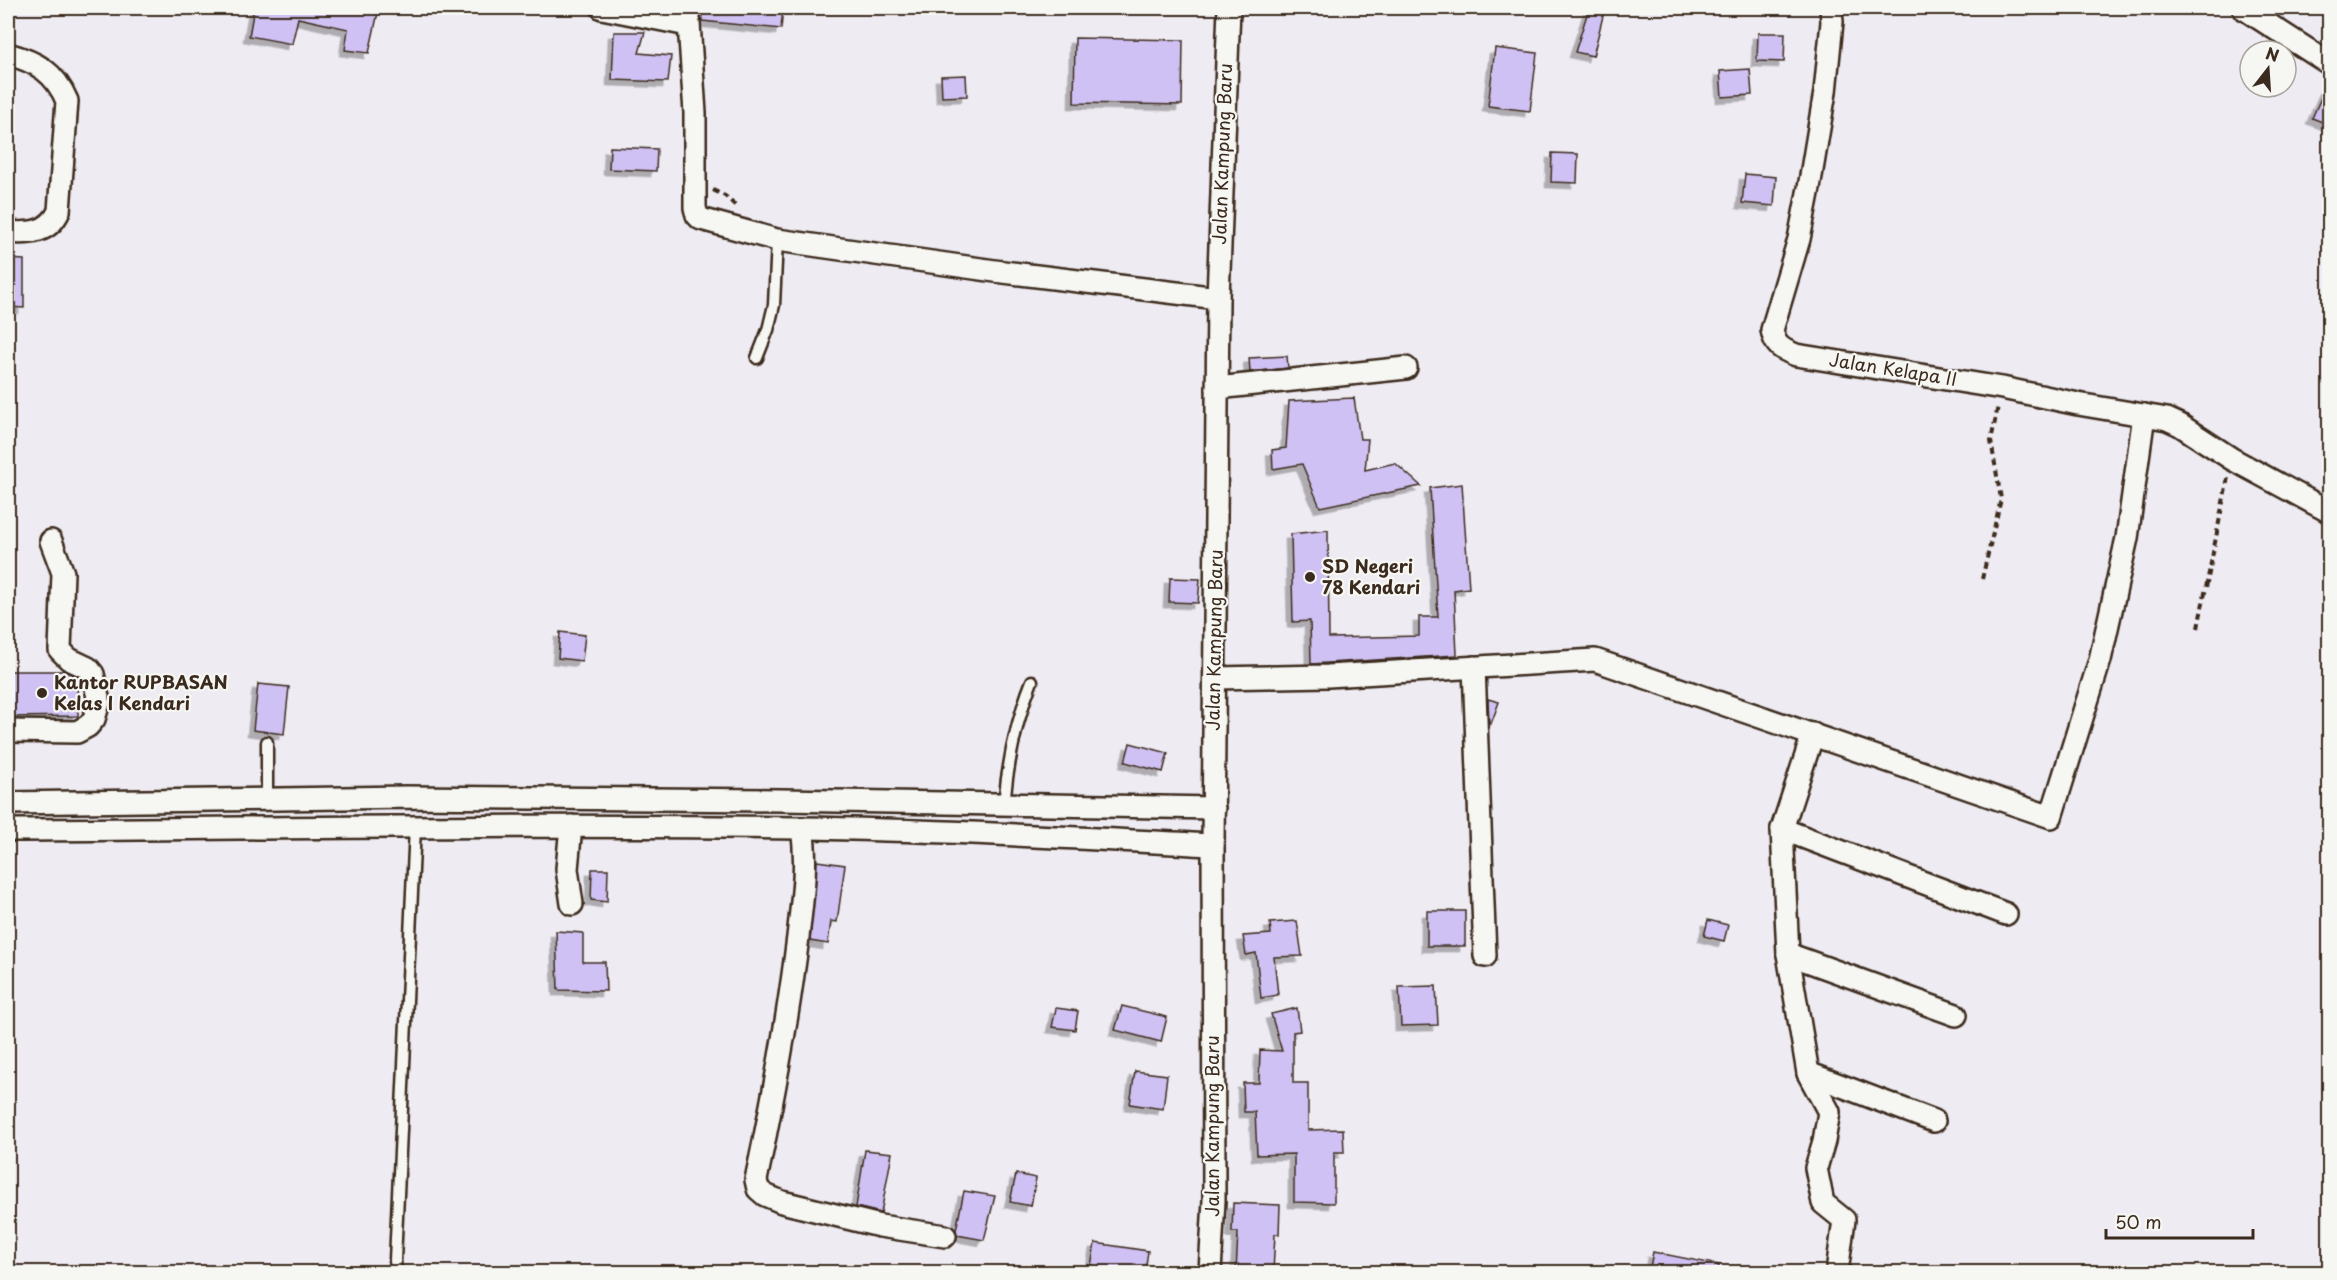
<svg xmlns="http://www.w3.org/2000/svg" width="2337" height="1280" viewBox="0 0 2337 1280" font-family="'Playpen Sans',sans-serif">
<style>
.building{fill:#cfc1f3;stroke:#3b2a1e;stroke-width:1.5;filter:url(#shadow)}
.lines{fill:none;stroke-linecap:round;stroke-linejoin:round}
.lane-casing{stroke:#3b2a1e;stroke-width:15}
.street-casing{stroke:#3b2a1e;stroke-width:26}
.path{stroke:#3b2a1e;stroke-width:4;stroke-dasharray:6 4.5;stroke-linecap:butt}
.lane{stroke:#f6f6f2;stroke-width:10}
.street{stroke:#f6f6f2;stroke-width:21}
.poi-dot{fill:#3b2a1e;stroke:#f6f6f2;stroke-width:2}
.labels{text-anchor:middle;stroke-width:4.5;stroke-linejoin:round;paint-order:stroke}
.street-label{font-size:18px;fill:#3b2a1e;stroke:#f6f6f2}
.poi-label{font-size:18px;font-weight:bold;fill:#3b2a1e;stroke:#f6f6f2;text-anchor:start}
</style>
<defs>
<filter id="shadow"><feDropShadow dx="-5.5" dy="5.5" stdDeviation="0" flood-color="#0004"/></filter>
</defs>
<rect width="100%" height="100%" fill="#eeebf2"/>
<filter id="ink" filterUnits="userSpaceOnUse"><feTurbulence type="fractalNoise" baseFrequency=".0167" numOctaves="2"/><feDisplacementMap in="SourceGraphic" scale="12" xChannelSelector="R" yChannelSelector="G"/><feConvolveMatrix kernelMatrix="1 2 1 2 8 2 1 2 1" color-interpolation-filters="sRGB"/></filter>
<g filter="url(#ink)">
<g class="building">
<polygon points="254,8 379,8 369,53 345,50 348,29 298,18 292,44 249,36"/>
<polygon points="701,8 783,8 781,29 702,21"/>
<polygon points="1589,8 1605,8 1593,56 1575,52"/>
<polygon points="614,32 645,32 639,53 671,56 668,82 612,80"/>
<polygon points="1758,33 1785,33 1784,62 1757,61"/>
<polygon points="1075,38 1183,40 1182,105 1074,103"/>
<polygon points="1495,48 1537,53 1530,111 1488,106"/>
<polygon points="1750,69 1752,95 1722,97 1720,71"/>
<polygon points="966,75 967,96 942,97 941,76"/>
<polygon points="2330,78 2330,125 2312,118"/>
<polygon points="610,147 657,149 656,171 609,169"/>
<polygon points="1552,153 1578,154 1577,183 1551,182"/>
<polygon points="1745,174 1776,177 1774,206 1742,203"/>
<polygon points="8,259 24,260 24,308 8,307"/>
<polygon points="1287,356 1288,368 1250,372 1249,358"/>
<polygon points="1354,398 1360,439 1368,439 1365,470 1395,463 1421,486 1320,507 1302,464 1273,469 1272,450 1286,448 1289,401"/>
<polygon points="1462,484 1469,588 1454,590 1457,655 1311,664 1310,621 1293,622 1291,534 1328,530 1329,638 1419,636 1419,617 1438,617 1430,488"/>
<polygon points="1170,578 1200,579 1198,603 1169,602"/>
<polygon points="560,632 585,635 582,661 558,658"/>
<polygon points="8,671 64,671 77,677 78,716 8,717"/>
<polygon points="258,684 289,687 284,734 253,730"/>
<polygon points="1488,699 1499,702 1491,724 1489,723"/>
<polygon points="1130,743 1168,753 1163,772 1125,762"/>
<polygon points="817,861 845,865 837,922 831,921 828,944 810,941"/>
<polygon points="592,869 608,869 607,902 591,900"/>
<rect x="1427" y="911" width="38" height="35"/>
<polygon points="1708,920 1728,925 1724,941 1704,936"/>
<polygon points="1297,921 1302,956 1274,957 1278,995 1261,998 1256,953 1246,955 1243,936 1271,934 1270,923"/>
<polygon points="556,931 583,933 583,962 605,962 606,991 558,990"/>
<polygon points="1436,986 1438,1025 1401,1026 1399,987"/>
<polygon points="1122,1006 1167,1017 1161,1042 1115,1030"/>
<polygon points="1056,1008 1078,1011 1075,1030 1052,1027"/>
<polygon points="1297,1008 1300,1031 1293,1032 1293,1083 1308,1083 1308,1130 1343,1129 1344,1152 1334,1152 1334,1203 1294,1202 1294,1154 1257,1155 1255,1112 1244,1112 1243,1083 1259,1083 1260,1050 1282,1051 1271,1014"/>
<polygon points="1135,1071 1167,1075 1163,1109 1130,1104"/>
<polygon points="865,1150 892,1153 881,1213 856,1207"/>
<polygon points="1016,1174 1036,1178 1031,1206 1010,1202"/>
<polygon points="964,1191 995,1196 984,1240 957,1235 956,1230"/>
<polygon points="1233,1203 1280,1205 1279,1234 1275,1234 1273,1272 1236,1272 1238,1232 1232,1232"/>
<polygon points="1095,1243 1148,1251 1145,1272 1090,1272"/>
<polygon points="1653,1252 1719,1265 1718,1272 1649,1272"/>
</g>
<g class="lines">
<defs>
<g id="lane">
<polyline points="757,358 768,330 774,305 777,240"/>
<polyline points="267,742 267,799"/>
<path d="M1004 804C1008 761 1016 721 1032 681"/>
<polyline points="396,1272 395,1260 415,827"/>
</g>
<g id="street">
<polyline points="602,8 688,25"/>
<polyline points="688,8 695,113 695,208 697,215 701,219 777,240 995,271 1218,298"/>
<path d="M1831 8 1832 22 1825 92 1809 188 1799 239 1772 330C1775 346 1781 349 1796 355L2002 388 2078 404 2167 419 2180 425 2232 459 2330 512"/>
<polyline points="2243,8 2330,64"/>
<path d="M8 54C37 62 55 72 67 101L59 211C49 233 29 234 8 232"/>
<polyline points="1217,388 1406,368"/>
<polyline points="1474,667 1485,956"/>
<polyline points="1215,678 1328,676 1595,660 2051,817 2100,660 2127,538 2144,415"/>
<polyline points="8,731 77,732 88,726 94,719 99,702 93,674 88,668 69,659 60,650 63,573 51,541"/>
<polyline points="1813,734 1782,829 1788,954 1808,1073 1829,1112 1824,1141 1816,1168 1823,1203 1844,1220 1837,1272"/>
<polyline points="8,803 406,797 782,800 1214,808"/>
<polyline points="571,826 567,869 572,904"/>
<path d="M802 828C808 865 802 900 798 937 788 1019 773 1100 756 1180L758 1189 765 1195 782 1202 880 1226 945 1236"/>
<polyline points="1782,829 2006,914"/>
<path d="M8 830C272 828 537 824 801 828 939 830 1076 838 1213 845"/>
<polyline points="1788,954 1956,1015"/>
<polyline points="1808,1073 1934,1121"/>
<polyline points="1210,1272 1214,1200 1213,845 1218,298 1229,8"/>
</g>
</defs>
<use href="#lane" class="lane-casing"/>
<use href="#street" class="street-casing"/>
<g class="path">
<polyline points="713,190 725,196 738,208"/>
<polyline points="1982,579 2001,499 1991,441 1998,406"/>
<polyline points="2198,628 2228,477"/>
</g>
<use href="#lane" class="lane"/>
<use href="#street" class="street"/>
</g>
</g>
<g class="poi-dot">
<circle cx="1310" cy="577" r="6"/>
<circle cx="42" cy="693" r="6"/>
</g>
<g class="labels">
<g class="street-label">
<text transform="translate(1223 154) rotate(-88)" y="6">Jalan Kampung Baru</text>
<text transform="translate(1893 370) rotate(9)" y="6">Jalan Kelapa II</text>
<text transform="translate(1215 640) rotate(-89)" y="6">Jalan Kampung Baru</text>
<text transform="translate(1213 1126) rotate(-90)" y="6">Jalan Kampung Baru</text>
</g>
<g class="poi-label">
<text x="1322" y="573">SD Negeri<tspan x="1322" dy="21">78 Kendari</tspan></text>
<text x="54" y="689">Kantor RUPBASAN<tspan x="54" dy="21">Kelas I Kendari</tspan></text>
</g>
</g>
<rect width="2337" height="1280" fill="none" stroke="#f6f6f2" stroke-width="30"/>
<rect x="15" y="15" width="2307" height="1250" fill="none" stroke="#3b2a1e" stroke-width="2" filter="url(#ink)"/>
<g transform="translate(2268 69) rotate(17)"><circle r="28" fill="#f6f6f2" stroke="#aba49d" stroke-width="1.5"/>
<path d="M0-4.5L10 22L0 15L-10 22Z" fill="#3b2a1e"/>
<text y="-9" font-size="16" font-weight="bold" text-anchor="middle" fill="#3b2a1e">N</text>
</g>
<path d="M2106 1229v9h147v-9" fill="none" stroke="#3b2a1e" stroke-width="3"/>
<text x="2115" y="1229" font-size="18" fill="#3b2a1e" stroke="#f6f6f2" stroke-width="4.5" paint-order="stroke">50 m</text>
</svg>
